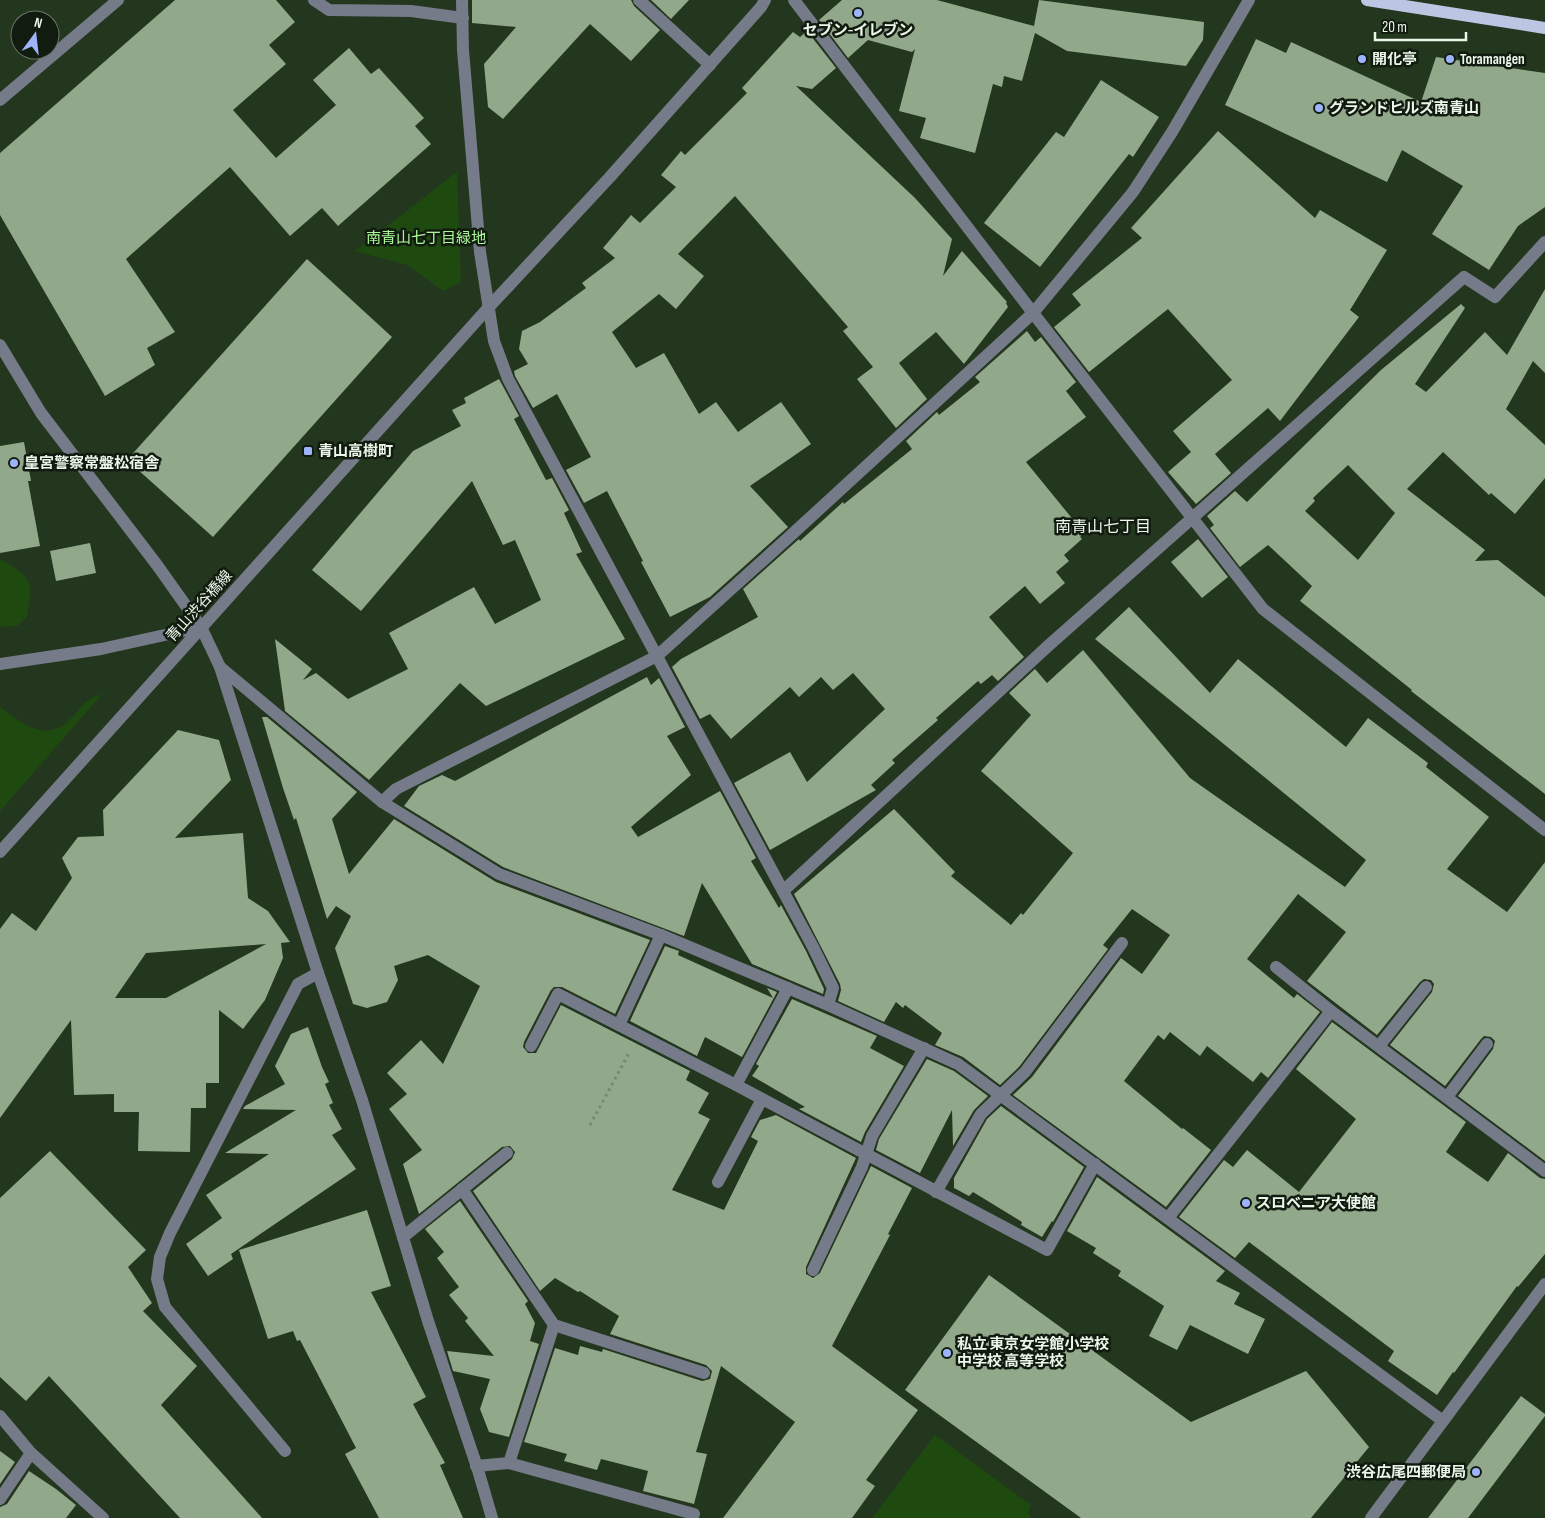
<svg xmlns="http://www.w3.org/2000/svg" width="1545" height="1518" viewBox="0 0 1545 1518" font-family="'Sofia Sans Condensed','Noto Sans JP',sans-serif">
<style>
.green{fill:#1e4a10}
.building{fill:#91a88b;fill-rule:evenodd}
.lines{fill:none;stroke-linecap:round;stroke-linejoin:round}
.path{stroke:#768672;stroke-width:3;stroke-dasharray:2.5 4;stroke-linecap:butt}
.minor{stroke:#767b89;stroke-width:12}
.major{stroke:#bcc6e2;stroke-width:12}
.poi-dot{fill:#9db4fd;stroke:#121b10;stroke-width:2}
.labels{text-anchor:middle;stroke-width:5;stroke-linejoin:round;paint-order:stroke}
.poi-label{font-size:15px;font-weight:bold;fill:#ebf7e8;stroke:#121b10;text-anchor:start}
.park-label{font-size:15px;fill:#acf898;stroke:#121b10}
.street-label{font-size:15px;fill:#ebf7e8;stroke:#121b10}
.neighbourhood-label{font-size:16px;fill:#ebf7e8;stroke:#121b10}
</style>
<rect width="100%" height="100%" fill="#23361e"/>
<g class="green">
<polygon points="457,172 461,282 443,291 407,265 355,251"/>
<path d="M0 559C34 579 33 580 27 617L17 626 0 627Z"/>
<path d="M102 694 0 811V707C19 721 43 742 66 723 82 710 80 701 102 694Z"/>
<polygon points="935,1435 1031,1505 1028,1513 1031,1518 872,1518"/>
</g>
<g class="building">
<polygon points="175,0 276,0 295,22 269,45 286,64 233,110 276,158 336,105 313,80 349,48 371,74 379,68 424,118 415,126 431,144 338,226 322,208 290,236 230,167 126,259 175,332 147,348 155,365 105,396 0,215 0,153"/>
<polygon points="472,0 631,0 634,6 660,30 631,61 590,24 503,119 488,107 484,64 516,27 472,23"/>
<polygon points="651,0 689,0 671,19"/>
<polygon points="842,0 937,0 1034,26 1039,0 1204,22 1203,40 1186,66 1067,51 1035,33 1022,81 1004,76 1002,87 993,84 975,153 920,138 926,118 899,111 915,49 912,52 868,40 848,58 819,20"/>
<polygon points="807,31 836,68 812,89 796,86 915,198 952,239 943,276 962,251 1007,302 1006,303 1008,307 964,364 936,332 899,363 927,399 896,428 857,379 873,367 843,331 848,327 735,196 678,254 704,276 676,309 659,294 612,332 636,368 664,353 699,414 716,402 738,432 781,402 811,444 750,486 788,527 710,597 670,617 641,562 643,561 607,491 584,503 566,470 591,457 557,394 533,408 515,376 514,371 528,364 519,349 522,331 540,322 586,288 582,283 615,258 603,248 631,215 640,223 676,187 661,175 681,151 685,155 747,93 742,88 793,32 800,37"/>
<polygon points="1256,39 1286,53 1291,42 1421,102 1436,57 1545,73 1545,207 1518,226 1489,270 1432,234 1463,186 1402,150 1387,182 1225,105"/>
<polygon points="1101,80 1159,117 1133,157 1129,154 1040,267 984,223 1056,132 1064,137"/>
<polygon points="1218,131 1315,218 1320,210 1387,250 1350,310 1359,317 1280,421 1268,408 1215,454 1231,473 1196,504 1168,472 1191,452 1173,431 1232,380 1168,309 1089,372 1054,327 1081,305 1072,294 1142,238 1131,228"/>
<polygon points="307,259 392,337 213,537 127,460"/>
<path d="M1545 289V373L1533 361 1506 409 1545 445V478L1515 514 1491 493 1489 495 1443 452 1407 489 1485 550 1475 561 1498 560 1545 597V794L1411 691 1412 690 1300 601 1312 586 1268 545 1240 567 1210 528 1214 525 1207 516 1235 491 1247 502 1381 370 1461 304 1465 308 1415 384 1426 392 1485 332 1507 355ZM1348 465 1395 513 1358 560 1305 511 1315 501 1313 498Z"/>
<polygon points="1027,331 1035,342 1041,337 1076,382 1066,391 1086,417 1026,462 1084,533 1080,537 1082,539 1064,555 1069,561 1056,572 1065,583 1040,604 1025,586 989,617 1024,657 998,681 992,675 981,684 978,681 936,718 938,720 892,760 895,763 871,785 876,790 770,850 734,783 790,752 807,782 885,709 853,673 833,690 821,677 799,697 790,687 731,739 710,714 700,719 672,667 681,659 758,617 743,589 799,539 800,541 843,502 844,504 912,449 906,441 937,412 939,415 980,382 975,377"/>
<polygon points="499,379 519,416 514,419 546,480 552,478 569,510 564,513 582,552 576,554 625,639 486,706 460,683 369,780 285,711 275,639 312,669 303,680 316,673 348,699 408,669 389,633 474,587 495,624 541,600 515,540 503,545 472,481 361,611 312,570 413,451 461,426 452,410 466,403 464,398"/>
<polygon points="24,442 31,481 28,481 40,546 0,553 0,446"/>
<polygon points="1198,539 1228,577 1202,598 1171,562"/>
<polygon points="90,543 96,573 56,581 50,551"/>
<polygon points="1129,607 1210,693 1238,659 1346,747 1368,718 1428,763 1426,767 1489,817 1447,869 1507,912 1545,862 1545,1161 1458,1096 1493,1049 1495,1041 1491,1037 1484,1036 1481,1039 1445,1086 1390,1045 1432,992 1434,984 1431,980 1424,979 1420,982 1377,1035 1307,981 1346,932 1298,894 1247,959 1294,998 1297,994 1320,1012 1268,1078 1261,1072 1253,1082 1207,1046 1200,1056 1170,1032 1164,1040 1158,1035 1124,1081 1182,1129 1183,1128 1211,1150 1166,1207 1013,1095 1032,1077 1121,958 1142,974 1170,935 1132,909 1103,945 1108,949 1019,1067 1000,1085 963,1057 935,1045 942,1033 905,1005 903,1008 896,1002 884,1022 838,1001 841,990 840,984 794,894 894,809 955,872 951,876 1011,925 1021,913 1023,915 1073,853 981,771 1031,715 1009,693 1035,669 1047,683 1083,650 1190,778 1345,887 1366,860 1095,639"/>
<polygon points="647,677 651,685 659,678 685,727 667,736 691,775 631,827 638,837 720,791 756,858 751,861 779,908 781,905 806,951 824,989 823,994 752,964 702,883 684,936 503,867 404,806 419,786 442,775 455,781"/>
<polygon points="262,717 267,717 357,792 332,819 349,874 394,819 496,882 650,940 615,1014 562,987 554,987 551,990 524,1042 523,1047 528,1053 536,1053 561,1005 690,1071 686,1080 709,1093 698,1113 710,1119 672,1190 724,1210 758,1141 751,1137 760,1120 776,1115 856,1158 806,1267 806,1274 813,1278 820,1273 871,1166 912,1188 888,1234 890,1235 832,1346 918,1410 866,1480 875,1486 852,1518 723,1518 795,1422 721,1366 696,1452 707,1454 694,1504 643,1491 648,1471 601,1459 597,1470 564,1461 567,1454 524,1442 555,1348 578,1355 580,1346 602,1352 603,1349 702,1381 710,1379 712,1371 706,1365 610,1334 619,1316 580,1291 578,1292 555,1278 540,1291 473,1191 512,1159 515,1152 510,1146 502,1147 419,1214 403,1164 422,1150 389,1109 407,1094 387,1073 421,1040 443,1064 480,986 428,955 394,966 398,980 387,1002 367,1008 353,1004 335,948 351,916 336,906 327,919 296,818 294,820 283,788"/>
<path d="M178 730 219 740 231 780 175 838 243 833 248 898 268 911 290 942 281 943 283 958 265 1000 243 1029 219 1010V1083H206V1108H191L190 1152 138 1151 139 1112H114V1094L74 1095 71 1020 0 1118V929L12 913 36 931 72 878 62 858 78 837 104 836 103 810ZM266 944 166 998H115L146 953Z"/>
<polygon points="665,946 679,951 678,955 773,998 767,988 777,992 742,1057 705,1037 697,1056 630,1021"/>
<polygon points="792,999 877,1036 870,1048 904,1066 865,1132 861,1142 799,1109 805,1107 752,1076 759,1066 756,1064"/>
<polygon points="1332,1022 1466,1122 1446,1152 1488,1182 1508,1153 1540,1178 1545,1179 1545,1254 1518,1287 1517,1286 1454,1373 1453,1372 1437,1395 1388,1361 1394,1351 1249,1242 1235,1258 1179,1217 1224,1160 1233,1167 1247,1150 1299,1192 1356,1119 1296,1069"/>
<polygon points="308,1027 322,1067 329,1082 325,1084 333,1103 329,1105 342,1129 332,1135 356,1169 231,1254 233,1259 208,1276 186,1244 222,1218 206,1195 269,1154 225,1153 296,1110 243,1109 245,1106 285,1084 275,1066 291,1034"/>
<polygon points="927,1059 954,1071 988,1096 974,1110 953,1146 952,1110 920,1173 876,1150 879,1139"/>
<polygon points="1001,1106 1084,1167 1053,1222 1052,1221 1042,1237 1021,1225 1022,1222 973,1192 969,1196 954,1188 954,1178 987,1119"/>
<polygon points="50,1151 146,1250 128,1267 152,1303 143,1311 197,1366 161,1405 262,1518 180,1518 49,1376 26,1401 0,1377 0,1198"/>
<polygon points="1097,1177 1225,1271 1216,1281 1240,1293 1234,1304 1265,1319 1248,1354 1190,1325 1177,1350 1149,1336 1164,1306 1118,1276 1121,1271 1093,1253 1096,1248 1067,1231"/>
<polygon points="460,1201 528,1301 525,1304 535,1323 530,1341 539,1344 509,1437 489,1432 480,1409 490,1379 453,1371 447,1351 494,1356 465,1321 468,1318 449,1295 459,1287 437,1258 444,1252 425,1229"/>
<polygon points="367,1210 391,1286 371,1292 426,1397 413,1404 445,1463 440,1465 463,1518 379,1518 345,1454 356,1448 300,1340 297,1341 293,1331 268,1339 239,1250"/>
<polygon points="989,1275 1191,1422 1306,1371 1369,1447 1311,1518 1081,1518 905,1390"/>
<polygon points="1521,1396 1545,1414 1545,1416 1468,1518 1428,1518"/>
<polygon points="0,1451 15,1462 0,1484"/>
<polygon points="29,1471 56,1489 76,1505 66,1518 0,1518 0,1507 7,1504"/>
</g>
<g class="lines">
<polyline class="path" points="590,1125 629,1053"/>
<g class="minor">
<polyline points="314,0 329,10 411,11 463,18"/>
<polyline points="462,0 463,50 480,252 494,341 508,379 813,947 833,988 828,1005"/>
<polyline points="639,0 710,65"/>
<polyline points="794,0 1033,313 1263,609 1545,830"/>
<polyline points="0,100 118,0"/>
<polyline points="0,345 41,413 157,565 201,627 220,667 318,973 362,1100 428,1321 478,1470 492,1518"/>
<polyline points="0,664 101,649 201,627"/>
<polyline points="220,667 382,802 499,874 661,935 828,1005 958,1064 1443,1421"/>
<polyline points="382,802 396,789 657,656 789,537 1033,313 1133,192 1172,132 1249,0"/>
<polyline points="0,852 489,307 609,178 761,7 765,0"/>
<polyline points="783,891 1048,646 1464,277 1495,297 1545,242"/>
<polyline points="1276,967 1331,1011 1545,1171"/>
<polyline points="788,988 736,1085 1047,1250 1095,1164"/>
<polyline points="619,1025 661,935"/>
<polyline points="531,1046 558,994 736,1085"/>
<polyline points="1379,1046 1426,987"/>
<polyline points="1447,1097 1487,1044"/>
<polyline points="718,1182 762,1099"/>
<polyline points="462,1189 554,1325 704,1373"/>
<polyline points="936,1192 981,1114 1025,1072 1122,943"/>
<polyline points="1168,1218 1331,1011"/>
<polyline points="403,1237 507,1153"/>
<polyline points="813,1270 862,1167 872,1136 924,1048"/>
<polyline points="0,1416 31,1453 103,1518"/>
<polyline points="285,1451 165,1307 157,1279 160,1257 170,1233 298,984 318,973"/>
<polyline points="509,1463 694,1514"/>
<polyline points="476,1466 509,1463 554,1325"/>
<polyline points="0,1499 31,1453"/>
<polyline points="1371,1518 1545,1284"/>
</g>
<polyline class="major" points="1367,0 1545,28"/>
</g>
<g class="poi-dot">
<circle cx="858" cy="13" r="5"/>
<circle cx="1362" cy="59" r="5"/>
<circle cx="1450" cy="59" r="5"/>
<circle cx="1319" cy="108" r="5"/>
<rect x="303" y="446" width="10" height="10" rx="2.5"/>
<circle cx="14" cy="463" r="5"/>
<circle cx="1246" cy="1203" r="5"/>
<circle cx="947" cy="1353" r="5"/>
<circle cx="1476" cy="1472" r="5"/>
</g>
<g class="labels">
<g class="poi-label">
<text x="858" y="35" text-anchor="middle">セブン-イレブン</text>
<text x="1372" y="64">開化亭</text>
<text x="1460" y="64">Toramangen</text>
<text x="1329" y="113">グランドヒルズ南青山</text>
<text x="318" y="456">青山高樹町</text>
<text x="24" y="468">皇宮警察常盤松宿舎</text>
<text x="1256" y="1208">スロベニア大使館</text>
<text x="957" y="1349">私立 東京女学館小学校<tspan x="957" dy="17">中学校 高等学校</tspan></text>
<text x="1466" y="1477" text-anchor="end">渋谷広尾四郵便局</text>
</g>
<g class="park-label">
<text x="426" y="243">南青山七丁目緑地</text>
</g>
<g class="street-label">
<text transform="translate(199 606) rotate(-48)" y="5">青山渋谷橋線</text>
</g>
<g class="neighbourhood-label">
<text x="1103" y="532">南青山七丁目</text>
</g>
</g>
<g transform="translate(35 35) rotate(15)"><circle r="24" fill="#121b10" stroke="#697366"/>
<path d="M0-4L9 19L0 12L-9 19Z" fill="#9db4fd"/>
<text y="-8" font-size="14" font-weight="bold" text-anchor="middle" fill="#ebf7e8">N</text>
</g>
<path d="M1375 32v8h91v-8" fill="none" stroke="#ebf7e8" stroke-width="2.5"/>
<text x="1382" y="32" font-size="15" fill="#ebf7e8" stroke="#121b10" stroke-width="4" paint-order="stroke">20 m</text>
</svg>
